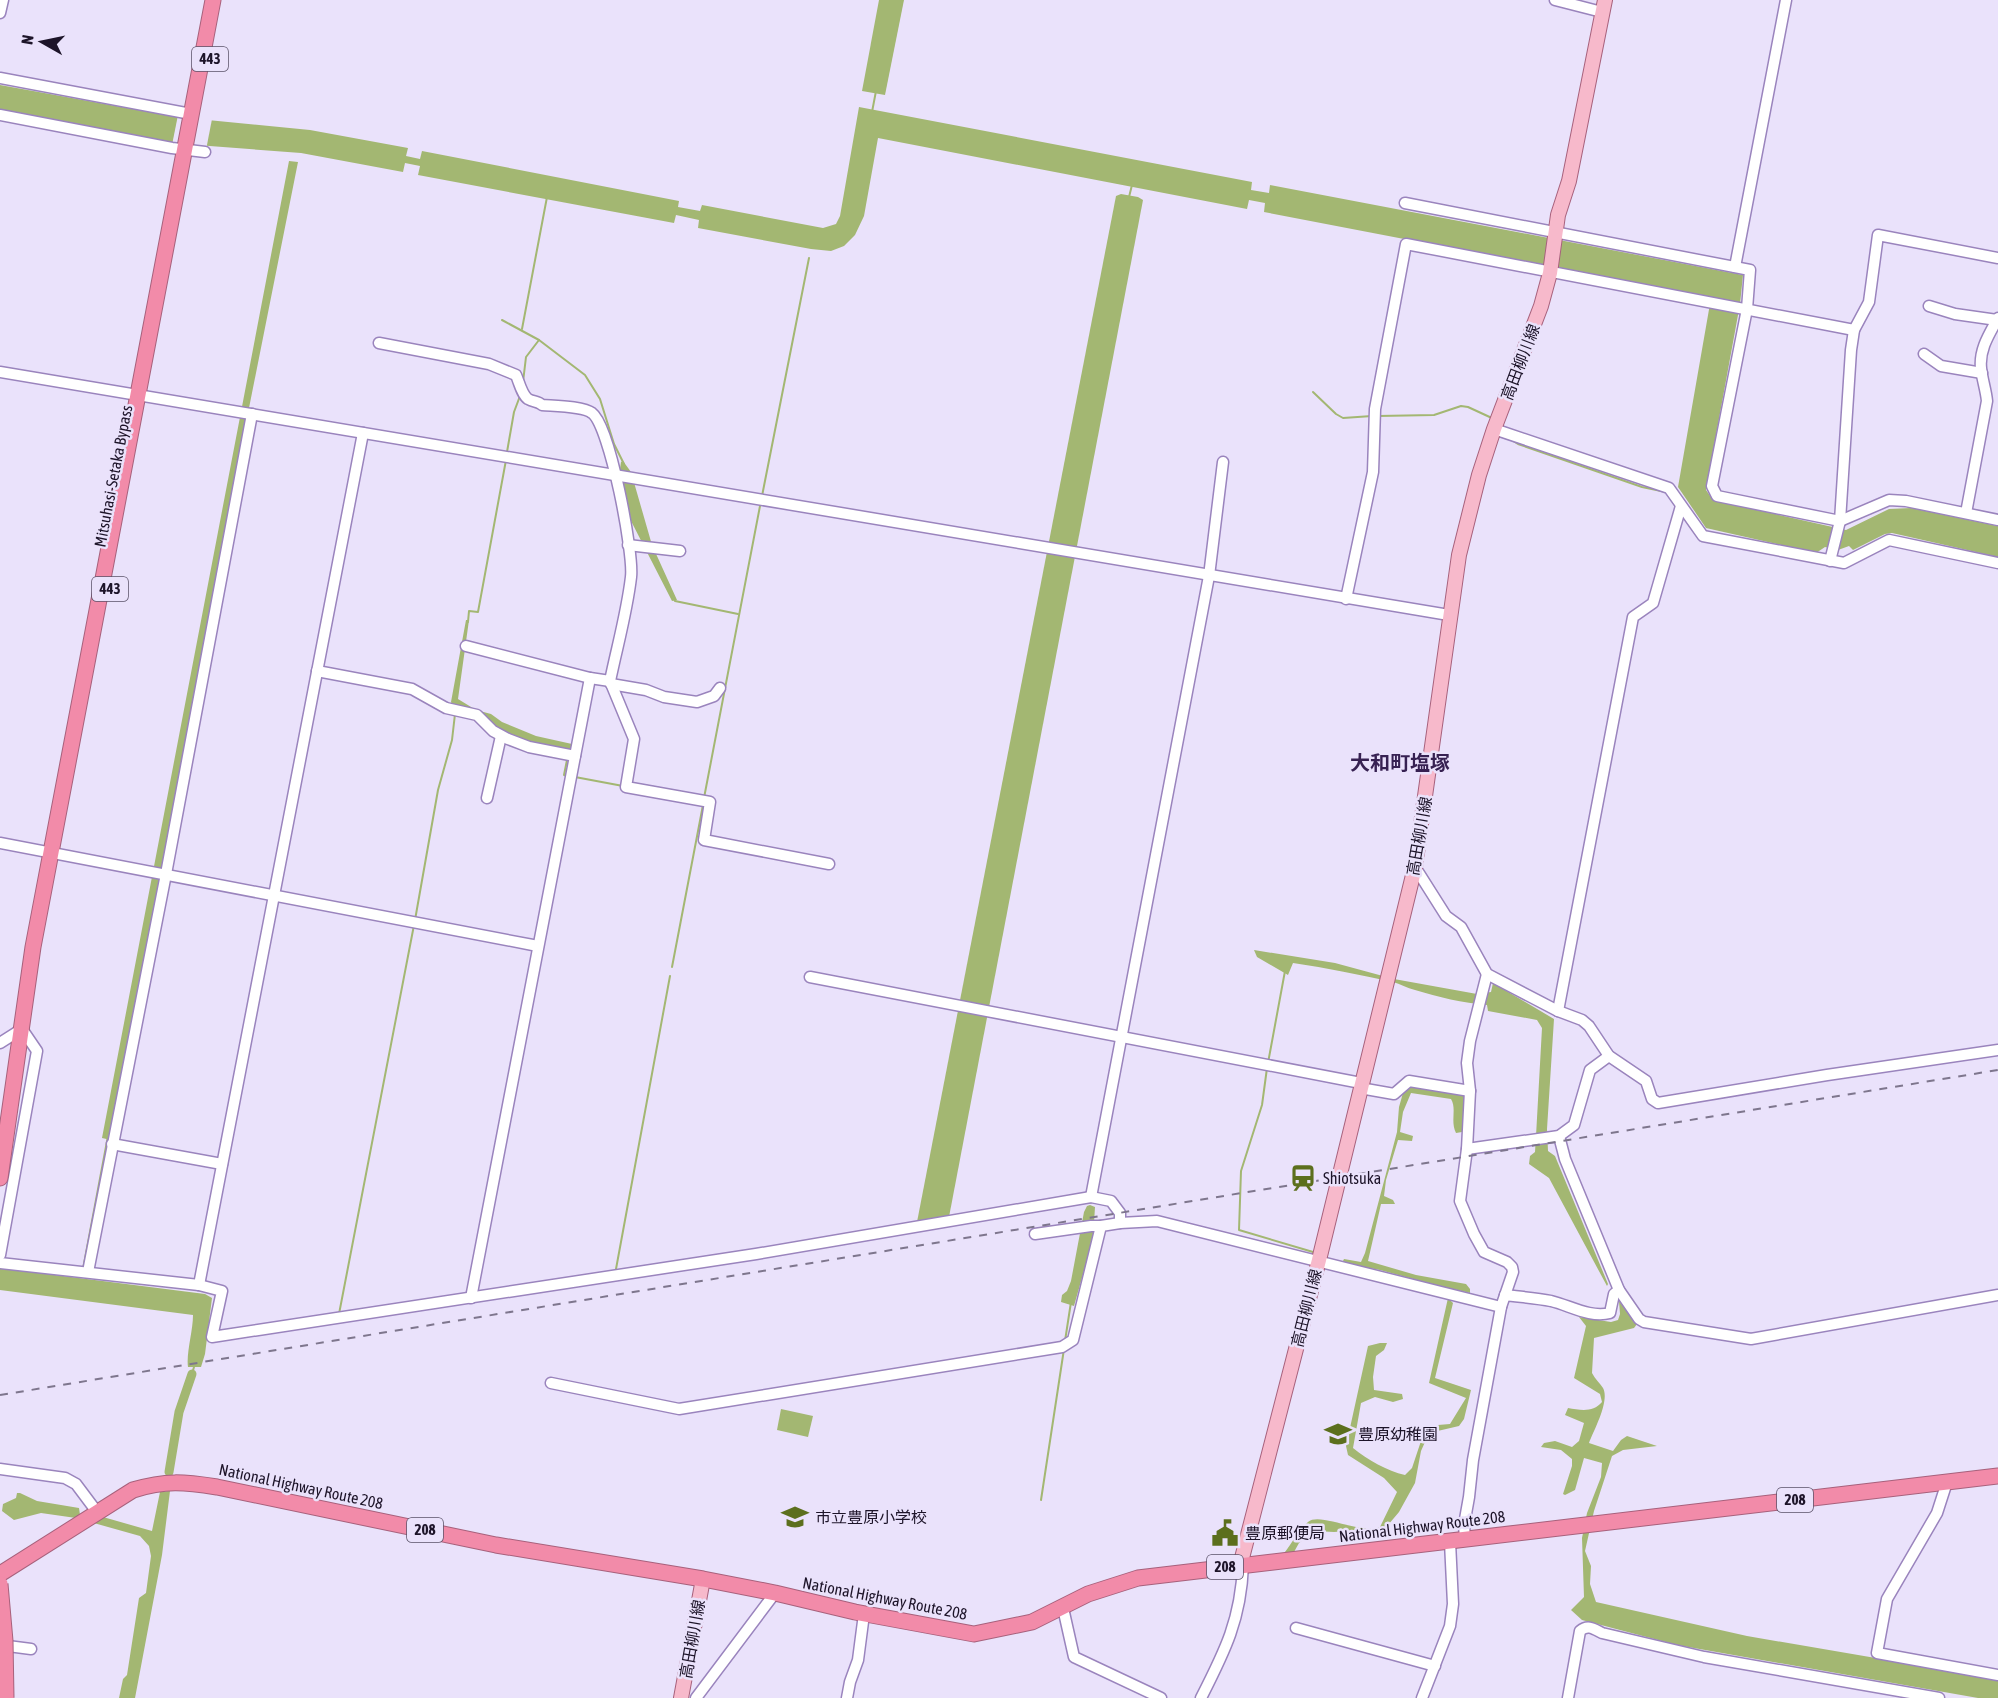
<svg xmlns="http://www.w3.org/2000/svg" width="1998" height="1698" viewBox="0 0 1998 1698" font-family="'Asap Condensed','Noto Sans JP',sans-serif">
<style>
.water{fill:#a3b772}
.pier{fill:#eae2fb}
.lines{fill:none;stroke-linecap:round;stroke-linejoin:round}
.stream{stroke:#a3b772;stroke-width:2}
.canal{stroke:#a3b772;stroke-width:9}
.minor-casing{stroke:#9a84bd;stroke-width:13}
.major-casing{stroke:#a7617c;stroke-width:16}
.highway-casing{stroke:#a7617c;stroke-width:17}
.minor{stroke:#fff;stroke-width:10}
.major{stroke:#f7b9cb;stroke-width:14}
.highway{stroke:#f28ba9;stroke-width:15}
.rail{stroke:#7e768d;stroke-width:2;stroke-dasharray:8 8;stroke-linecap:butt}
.highway-bridge-casing{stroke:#a7617c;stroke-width:17;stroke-linecap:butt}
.highway-bridge{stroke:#f28ba9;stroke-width:15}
.labels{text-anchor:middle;stroke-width:5;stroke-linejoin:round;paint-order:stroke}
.shield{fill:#eae2fb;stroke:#5a5268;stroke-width:1.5}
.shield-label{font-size:15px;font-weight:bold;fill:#1d1429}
.street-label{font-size:16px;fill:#1d1429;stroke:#eae2fb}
.poi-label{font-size:16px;fill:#1d1429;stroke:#eae2fb;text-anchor:start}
.quarter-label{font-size:20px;font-weight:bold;fill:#372152;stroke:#eae2fb}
</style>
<rect width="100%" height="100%" fill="#eae2fb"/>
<g class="water">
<polygon points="879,0 904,0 885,95 862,91"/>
<polygon points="0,85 177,117 310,130 408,148 406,156 420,159 422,151 679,201 678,207 700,211 702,205 823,228 836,224 840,216 859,107 1252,182 1251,190 1269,193 1270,185 1743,275 1740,304 1706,490 1713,500 1846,530 1889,509 1911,508 1998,526 1998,557 1892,533 1885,534 1853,550 1849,546 1838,550 1825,547 1816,553 1706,528 1678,487 1711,298 1264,212 1265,203 1249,200 1247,209 878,138 864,216 855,235 844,246 831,251 811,249 698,228 699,220 676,215 674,223 418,175 420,166 405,163 403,172 301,153 170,143 0,111"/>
<polygon points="289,161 298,162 249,408 111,1140 102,1138"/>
<polygon points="1121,194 1138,197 1143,200 949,1217 917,1222 1116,196"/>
<polygon points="623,461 631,472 652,545 677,600 672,601 630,519 620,469 621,462"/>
<polygon points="466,620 469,620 458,699 476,710 491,714 502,722 536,736 572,744 571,752 516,738 453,706 451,702"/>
<path d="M1254 950 1335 963 1394 979 1477 994 1491 992 1493 983 1554 1019 1547 1129 1548 1151 1555 1156 1608 1284 1607 1286 1549 1178 1529 1164 1530 1156 1535 1152 1536 1136 1542 1028 1537 1020 1488 1011 1487 1005C1463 1003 1438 997 1415 990 1407 988 1400 984 1393 982 1360 975 1327 968 1293 963L1288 975 1257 957Z"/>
<path d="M1409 1087 1465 1094 1462 1132 1456 1133C1450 1121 1457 1109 1451 1099L1411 1093 1403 1112 1400 1132 1413 1136 1412 1141 1398 1140 1386 1180 1384 1196 1393 1200 1395 1204H1381L1368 1261 1416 1275 1466 1284 1470 1289V1293L1453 1289 1450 1300 1453 1303 1435 1378 1471 1390 1464 1419 1459 1426 1429 1433 1421 1451 1415 1483 1399 1512 1383 1531 1355 1536 1348 1531 1334 1532 1314 1531 1299 1543 1294 1552H1285C1292 1543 1299 1530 1308 1522 1320 1512 1357 1534 1380 1527L1397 1492 1384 1478 1348 1455 1346 1446 1368 1346 1380 1343H1387L1384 1350 1376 1356 1373 1377 1374 1390 1402 1394 1403 1399 1393 1402 1375 1397 1361 1403 1353 1448C1368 1460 1387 1471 1405 1475L1412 1468 1426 1426 1450 1424 1466 1398 1429 1383 1450 1289 1380 1270 1342 1263 1344 1259 1361 1262 1365 1253 1397 1132 1399 1107 1403 1093Z"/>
<polygon points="1090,1205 1095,1207 1093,1239 1074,1306 1061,1302 1062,1295 1067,1291 1071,1281 1084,1212 1087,1206"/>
<path d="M0 1268 205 1294 212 1298 205 1354 201 1367H188C186 1353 193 1331 193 1315L0 1290Z"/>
<path d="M1619 1301 1637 1324 1634 1328 1594 1338 1592 1373C1595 1379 1600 1383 1603 1388 1610 1401 1594 1430 1589 1443L1613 1451 1621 1440 1627 1436 1657 1446 1623 1450 1612 1456 1594 1511 1585 1551 1591 1566 1590 1584 1596 1602 1747 1636 1998 1679V1698H1978L1677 1645 1582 1620 1571 1610 1584 1597 1582 1538 1587 1513 1601 1477 1602 1463 1584 1458 1575 1490 1565 1495 1563 1494 1572 1466V1459L1561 1450 1541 1447 1544 1443 1555 1441 1572 1447 1579 1441 1584 1423 1565 1415 1568 1408C1580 1410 1593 1413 1602 1402L1600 1394 1574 1378 1586 1326 1579 1317 1611 1322 1618 1320 1620 1314Z"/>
<polygon points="781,1409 813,1416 808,1437 777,1430"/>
<polygon points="170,1491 162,1555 135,1698 119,1698 123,1679 127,1675 139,1598 146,1593 151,1556 149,1546 140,1536 76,1518 41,1513 14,1520 2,1511 3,1504 16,1498 17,1493 20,1493 37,1501 79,1508 80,1515 98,1520 103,1517 152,1531 160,1492"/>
</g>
<polygon class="pier" points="178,115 212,119 206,150 172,145"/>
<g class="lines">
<g class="stream">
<polyline points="872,112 876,91"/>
<polyline points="1129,197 1132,185"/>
<polyline points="502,320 539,340 585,375 600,399 614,444 624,464"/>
<polyline points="522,329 547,197"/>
<polyline points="523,382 526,357 539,340"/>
<polyline points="1313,392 1336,414 1343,418 1372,416"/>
<polyline points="1378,416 1434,415 1461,406 1468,407 1494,419"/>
<polyline points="1510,439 1518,444 1642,487 1666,492"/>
<polyline points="507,452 514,412 520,396"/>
<polyline points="762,496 809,258"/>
<polyline points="674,599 675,601 738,614"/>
<polyline points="468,622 469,611 478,612 506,460"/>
<polyline points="567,776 564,775 567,760"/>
<polyline points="575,777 623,786"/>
<polyline points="631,783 660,788"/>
<polyline points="704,798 760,506"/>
<polyline points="415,920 438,790 452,740 455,714"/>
<polyline points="672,967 703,805"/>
<polyline points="1268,1063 1285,971"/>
<polyline points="1267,1068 1262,1105 1241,1171 1239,1230 1313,1252"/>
<polyline points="83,1269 108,1136"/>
<polyline points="616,1269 670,976"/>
<polyline points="339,1314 414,925"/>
<polyline points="1065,1341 1071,1302"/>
<polyline points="192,1374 194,1367"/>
<polyline points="1041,1500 1064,1349"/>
</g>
<polyline class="canal" points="169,1472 179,1412 192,1374"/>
<defs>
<g id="minor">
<polyline points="1555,0 1602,12"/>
<polyline points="0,13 3,0"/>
<polyline points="0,78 191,114"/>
<polyline points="0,115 172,148 205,152"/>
<polyline points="1405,203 1750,270 1747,309 1712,486 1717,496 1840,521 1889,500 1906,501 1998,520"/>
<polyline points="1735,267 1786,0"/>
<polyline points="1929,306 1955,314 1997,320"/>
<path d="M379 343 489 364 516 375C519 382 522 395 528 399 533 402 538 401 542 405 554 406 583 406 592 413 610 426 634 554 631 577 627 612 617 647 610 681L590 678 471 1298"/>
<polyline points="1924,354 1941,366 1982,373"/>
<polyline points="0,372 1449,615"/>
<polyline points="1494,429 1669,488 1703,536 1844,563 1889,540 1998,563"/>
<path d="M1966 513 1987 401C1986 390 1982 379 1981 368 1979 349 1990 333 1998 318"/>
<polyline points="628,545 680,551"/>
<polyline points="1830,561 1840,521 1851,350 1854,330 1869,302 1878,235 1998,258"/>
<polyline points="1346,599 1373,472 1375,409 1406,244 1854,330"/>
<polyline points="466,646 590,678"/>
<polyline points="317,671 412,689 446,708 477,715 493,731 508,739 529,747 575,756"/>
<polyline points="610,681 634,739 626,787 710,802 704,840 829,864"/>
<polyline points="611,684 646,690 664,697 697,702 714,696 720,688"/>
<polyline points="487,798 501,736"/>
<polyline points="0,843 538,946"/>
<polyline points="1415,867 1446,916 1461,927 1487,974 1558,1011 1582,1020 1589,1026 1609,1056 1646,1081 1652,1099 1658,1103 1827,1075 1998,1050"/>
<polyline points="810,977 1361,1083"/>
<polyline points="1558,1011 1633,617 1653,603 1681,506"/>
<polyline points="0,1043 22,1029 37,1051 0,1255"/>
<polyline points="1360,1088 1394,1094 1409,1081 1470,1091"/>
<polyline points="1559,1136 1565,1159 1619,1290 1639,1319 1644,1322 1751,1339 1998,1295"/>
<polyline points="112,1144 222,1164"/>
<polyline points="1467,1149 1559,1136 1574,1125 1590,1070 1609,1056"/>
<polyline points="1091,1197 1209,576 1223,462"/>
<polyline points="1035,1234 1091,1226 1101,1226"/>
<polyline points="0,1263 199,1285 222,1291 212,1337 756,1254 1091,1197 1111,1201 1120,1213 1120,1223"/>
<polyline points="88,1272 166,874 252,414"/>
<polyline points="199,1285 363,433"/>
<path d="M1505 1295C1520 1297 1536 1298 1551 1301 1571 1306 1590 1318 1610 1313L1614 1294 1619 1290"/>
<polyline points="551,1383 679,1409 1062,1347 1073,1340 1101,1226 1120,1223 1157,1221 1501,1307"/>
<polyline points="0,1469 65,1478 76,1484 97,1512"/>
<polyline points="1947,1482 1937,1513 1887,1599 1877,1653 1998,1675"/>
<polyline points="1465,1539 1464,1525 1469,1497 1473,1460 1501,1307 1513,1272 1512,1267 1507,1262 1484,1252 1474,1234 1460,1201 1467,1149 1470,1091 1467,1063 1470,1041 1487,974"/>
<polyline points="1063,1608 1074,1657 1161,1698"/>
<polyline points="1296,1628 1435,1666"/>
<polyline points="0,1645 31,1649"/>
<polyline points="696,1698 775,1593"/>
<polyline points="847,1698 850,1682 858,1660 864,1614"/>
<path d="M1201 1698C1225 1651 1241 1619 1243 1565"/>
<polyline points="1422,1698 1450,1626 1453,1604 1450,1542"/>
<path d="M1568 1698 1580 1631C1588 1624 1594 1629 1602 1633L1704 1657 1939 1698"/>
</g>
<g id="major">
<polyline points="1243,1565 1242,1558 1319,1260 1415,867 1459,555 1479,475 1494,429 1541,306 1550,273 1558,215 1569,181 1605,0"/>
<polyline points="681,1698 703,1579"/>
</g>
<g id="highway">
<polyline points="0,1178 33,947 213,0"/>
<path d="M0 1574 133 1490C166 1480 184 1482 217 1487L496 1545 703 1579 775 1593 855 1612 974 1634 1032 1622 1088 1594 1138 1578 1998 1476"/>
</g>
</defs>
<use href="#minor" class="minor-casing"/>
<use href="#major" class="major-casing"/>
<use href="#highway" class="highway-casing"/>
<use href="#minor" class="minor"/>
<use href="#major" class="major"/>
<use href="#highway" class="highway"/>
<polyline class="rail" points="0,1395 1998,1070"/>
<defs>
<polyline id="highway-bridge" points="0,1584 5,1641 6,1698"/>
</defs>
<use href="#highway-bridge" class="highway-bridge-casing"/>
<use href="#highway-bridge" class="highway-bridge"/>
</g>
<defs>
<symbol id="station-bare" viewBox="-9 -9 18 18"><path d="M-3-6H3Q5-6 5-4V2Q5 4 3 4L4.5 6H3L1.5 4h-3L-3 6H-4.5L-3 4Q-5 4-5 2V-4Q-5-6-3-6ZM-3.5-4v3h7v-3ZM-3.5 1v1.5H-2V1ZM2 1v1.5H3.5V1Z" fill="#5c6f1d" stroke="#eae2fb" stroke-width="2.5" paint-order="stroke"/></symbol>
<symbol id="school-bare" viewBox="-9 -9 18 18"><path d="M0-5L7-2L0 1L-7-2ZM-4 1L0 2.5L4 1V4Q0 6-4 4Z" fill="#5c6f1d" stroke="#eae2fb" stroke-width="2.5" paint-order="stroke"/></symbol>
<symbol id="civic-bare" viewBox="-9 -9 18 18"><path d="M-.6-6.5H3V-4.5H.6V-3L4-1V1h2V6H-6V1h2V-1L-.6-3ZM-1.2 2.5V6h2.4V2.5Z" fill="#5c6f1d" stroke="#eae2fb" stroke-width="2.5" paint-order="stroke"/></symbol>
</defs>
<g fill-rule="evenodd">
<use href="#station-bare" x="1284" y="1159" width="38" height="38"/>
<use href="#school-bare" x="1319" y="1415" width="38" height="38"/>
<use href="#school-bare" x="776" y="1498" width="38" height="38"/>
<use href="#civic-bare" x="1206" y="1514" width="38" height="38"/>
</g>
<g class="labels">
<g class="shield">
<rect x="192" y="47" width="36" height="24" rx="4.5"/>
<rect x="92" y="577" width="36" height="24" rx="4.5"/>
<rect x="1777" y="1488" width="36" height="24" rx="4.5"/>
<rect x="407" y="1518" width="36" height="24" rx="4.5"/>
<rect x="1207" y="1555" width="36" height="24" rx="4.5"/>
</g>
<g class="shield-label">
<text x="210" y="64">443</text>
<text x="110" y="594">443</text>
<text x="1795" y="1505">208</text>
<text x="425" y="1535">208</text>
<text x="1225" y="1572">208</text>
</g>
<g class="street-label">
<text transform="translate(1520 362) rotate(-69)" y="6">高田柳川線</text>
<text transform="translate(113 476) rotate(-79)" y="6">Mitsuhasi-Setaka Bypass</text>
<text transform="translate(1419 836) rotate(-80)" y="6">高田柳川線</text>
<text transform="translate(1306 1308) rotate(-76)" y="6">高田柳川線</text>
<text transform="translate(301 1486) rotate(12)" y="6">National Highway Route 208</text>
<text transform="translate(1422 1526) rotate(-7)" y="6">National Highway Route 208</text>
<text transform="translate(885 1598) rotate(11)" y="6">National Highway Route 208</text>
<text transform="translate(692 1639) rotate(-80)" y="6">高田柳川線</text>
</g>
<g class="poi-label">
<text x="1323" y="1184">Shiotsuka</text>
<text x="1358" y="1440">豊原幼稚園</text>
<text x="815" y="1523">市立豊原小学校</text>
<text x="1245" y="1539">豊原郵便局</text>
</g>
<g class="quarter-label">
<text x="1400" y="770">大和町塩塚</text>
</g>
</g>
<g transform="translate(42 42) rotate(279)" stroke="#eae2fb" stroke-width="4.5" paint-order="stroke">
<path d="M0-4.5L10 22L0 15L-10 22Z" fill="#1d1429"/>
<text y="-9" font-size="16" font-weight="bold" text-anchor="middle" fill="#1d1429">N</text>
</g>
</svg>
